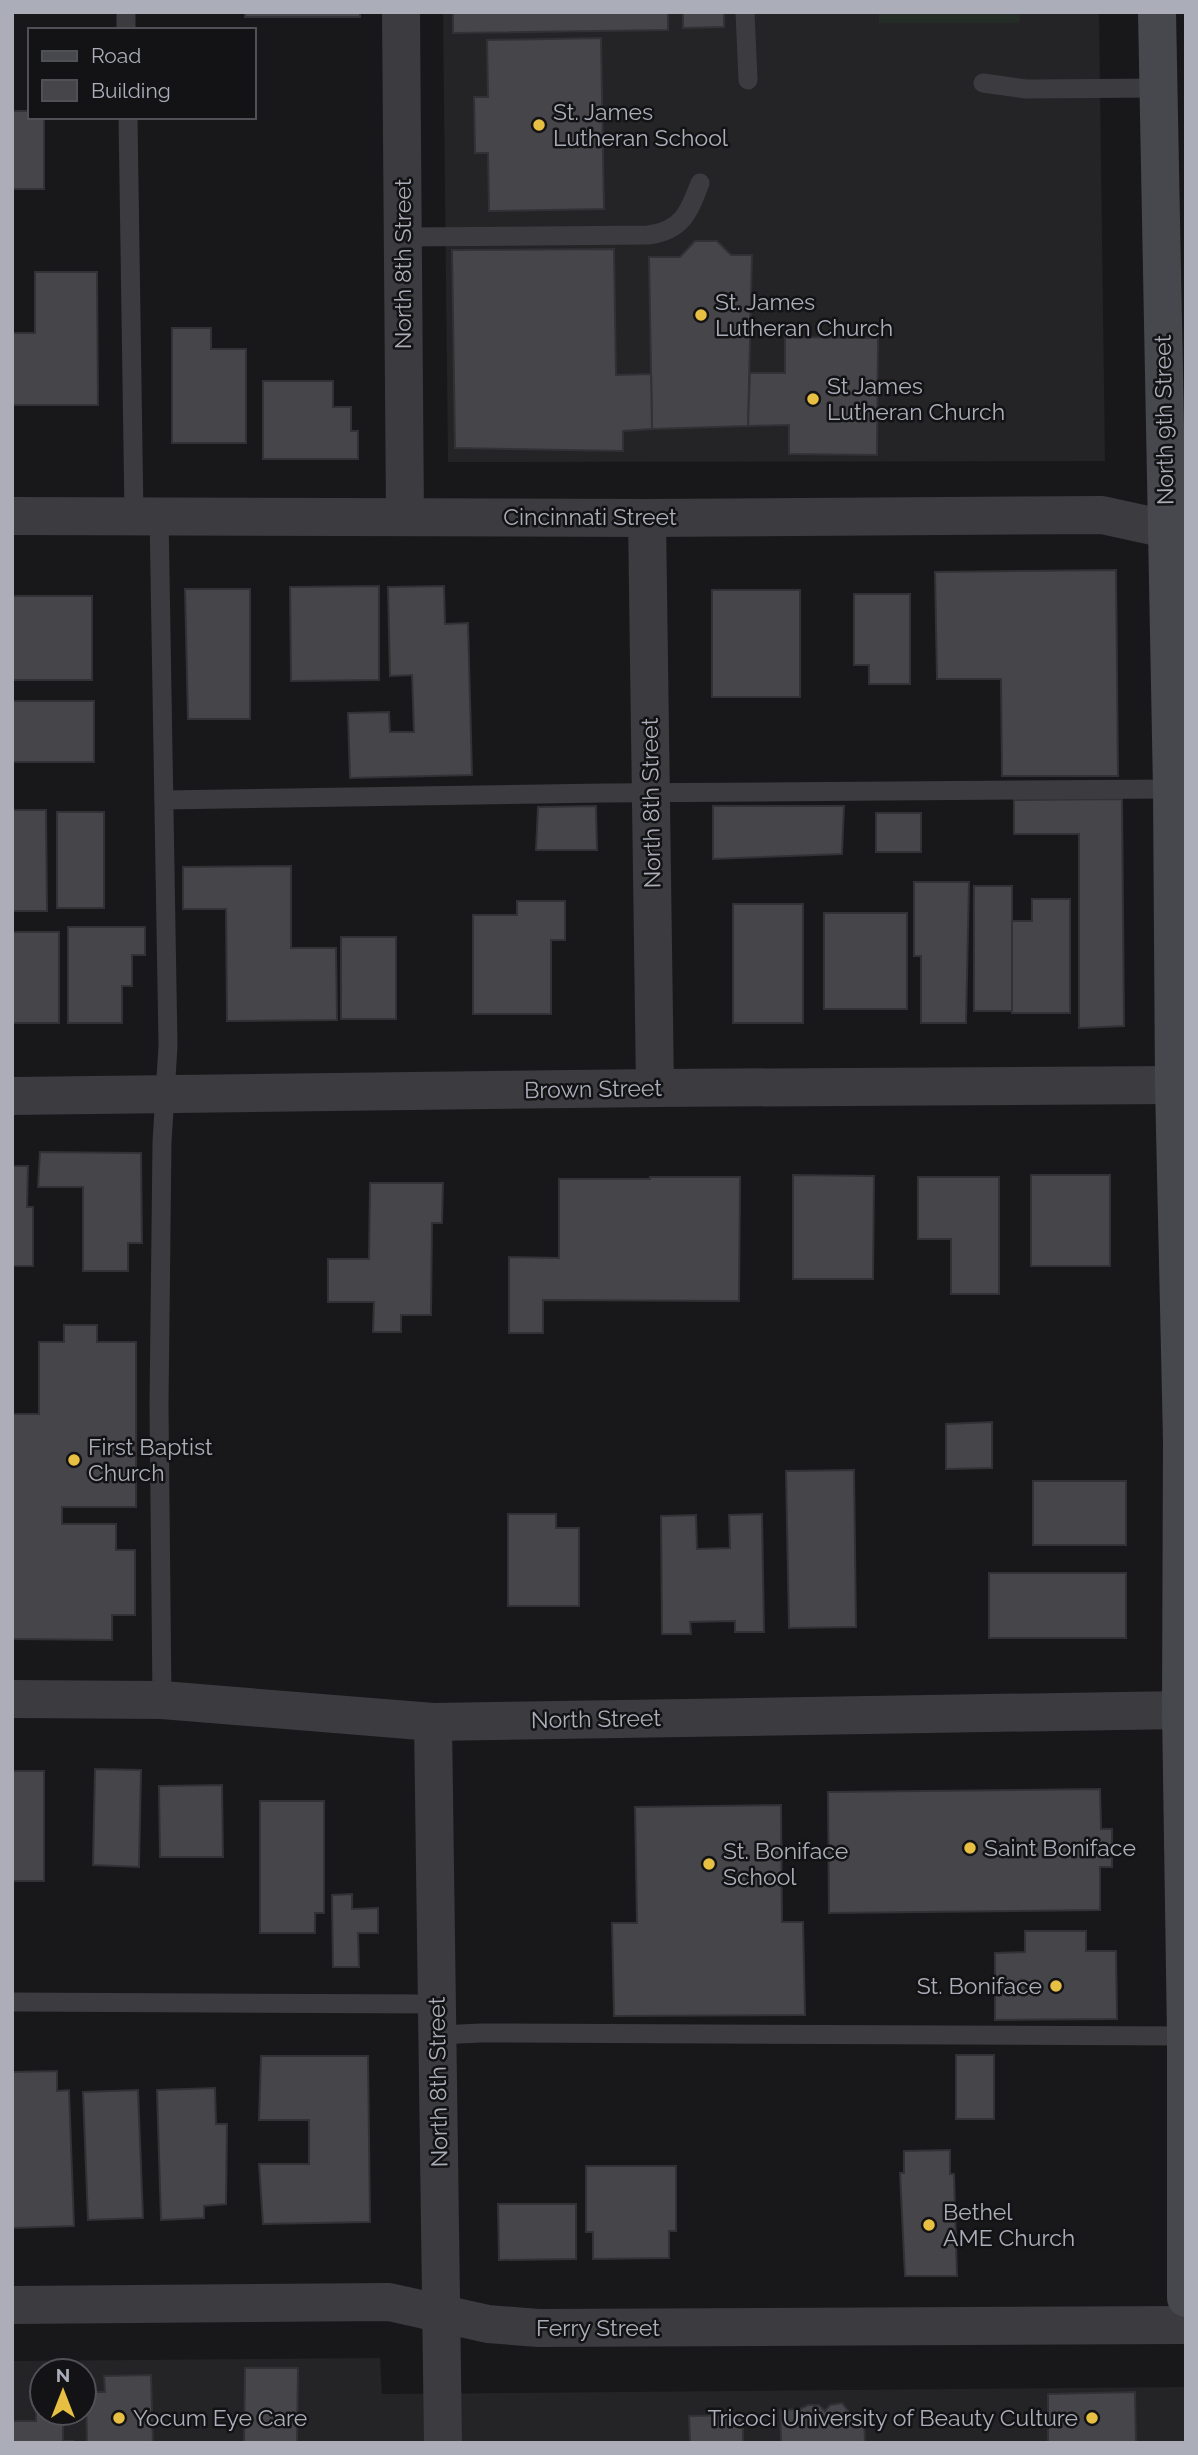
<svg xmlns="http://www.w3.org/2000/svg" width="1198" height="2455" viewBox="0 0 1198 2455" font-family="Raleway,sans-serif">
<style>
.built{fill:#242427;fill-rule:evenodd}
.green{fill:#242c26}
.building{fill:#45454a;stroke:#323236;stroke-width:2}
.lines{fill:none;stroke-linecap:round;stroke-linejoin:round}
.lane{stroke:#3b3b40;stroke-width:19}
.street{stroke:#3b3b40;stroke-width:38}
.secondary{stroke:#47484e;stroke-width:38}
.poi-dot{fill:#e7c043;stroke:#131315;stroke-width:2.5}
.labels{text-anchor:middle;stroke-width:5;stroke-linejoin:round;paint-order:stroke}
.poi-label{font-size:23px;fill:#abaeb9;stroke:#131315;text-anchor:start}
.street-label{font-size:23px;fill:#abaeb9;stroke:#131315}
</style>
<rect width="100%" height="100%" fill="#18181a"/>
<g class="built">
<polygon points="443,12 1099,12 1105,461 448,462"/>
<path d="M380 2358 382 2394 1186 2387V2443H12V2361ZM42 2371H84V2413H42Z"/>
</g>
<polygon class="green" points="879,12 1020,12 1019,23 879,23"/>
<g class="building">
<rect x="245" y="12" width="115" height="5"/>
<polygon points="453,12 668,12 668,30 453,33"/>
<polygon points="683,12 724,12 724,27 683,28"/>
<polygon points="601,38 604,209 489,211 488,153 475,153 474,97 488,97 487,40"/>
<polygon points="12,111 30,111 30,117 44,117 44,189 12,189"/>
<polygon points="695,241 717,241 731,255 752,255 748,426 652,429 649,257 680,257"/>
<polygon points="614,249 616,375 651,374 652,429 623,431 623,451 455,448 452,250"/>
<polygon points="35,272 97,272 98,405 12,405 12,333 35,333"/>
<polygon points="172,328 211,328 211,349 246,349 246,443 172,443"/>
<polygon points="785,337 878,338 877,455 789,454 789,425 748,426 750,373 785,373"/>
<polygon points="263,381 333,381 333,407 351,407 351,431 358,431 358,459 263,459"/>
<polygon points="1116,570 1118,776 1002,776 1001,679 937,679 935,572"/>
<polygon points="379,586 379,680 291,681 290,587"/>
<polygon points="444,586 445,624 468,623 472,775 350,778 348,713 389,712 390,732 414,732 412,675 390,676 388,587"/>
<polygon points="185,589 250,589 250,719 188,719"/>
<rect x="712" y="590" width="88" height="107"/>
<polygon points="854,594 910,594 910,684 869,684 869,665 854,665"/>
<rect x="12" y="596" width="80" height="84"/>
<rect x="12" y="701" width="82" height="61"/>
<polygon points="1122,799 1124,1026 1079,1028 1079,834 1014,834 1014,800"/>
<polygon points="596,806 597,850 536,850 538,807"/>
<polygon points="713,806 844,806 842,854 713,859"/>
<polygon points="12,810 46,810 47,911 12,911"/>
<rect x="57" y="812" width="47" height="96"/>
<rect x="876" y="813" width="45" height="39"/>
<polygon points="291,866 291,948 336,948 337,1020 227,1021 226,909 183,909 183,867"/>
<polygon points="914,882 969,882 966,1023 921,1023 921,956 914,956"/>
<rect x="974" y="886" width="38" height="125"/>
<polygon points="1032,899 1070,899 1070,1013 1012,1013 1012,921 1032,921"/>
<polygon points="517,901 565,901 565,940 551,940 551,1014 473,1014 473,915 517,915"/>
<rect x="733" y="904" width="70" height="119"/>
<rect x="824" y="913" width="83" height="96"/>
<polygon points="68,927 145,927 145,955 132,955 132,986 122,986 122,1023 68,1023"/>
<rect x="12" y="932" width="47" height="91"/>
<rect x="341" y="937" width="55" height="82"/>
<polygon points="40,1152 141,1153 142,1243 128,1243 128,1271 83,1271 83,1187 38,1187"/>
<polygon points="12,1166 28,1166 27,1207 33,1207 33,1266 12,1266"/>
<polygon points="793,1175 874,1176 873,1279 793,1279"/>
<rect x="1031" y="1175" width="79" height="91"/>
<polygon points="650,1177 740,1177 739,1301 543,1300 543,1333 509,1333 509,1257 559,1258 559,1179 650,1179"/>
<polygon points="918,1177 999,1177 999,1294 951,1294 951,1239 918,1239"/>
<polygon points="370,1183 443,1183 442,1223 432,1223 431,1315 401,1315 401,1332 373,1332 374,1302 328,1302 328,1259 369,1259"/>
<polygon points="64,1325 97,1325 97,1342 136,1342 136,1507 62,1507 62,1524 116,1524 116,1550 135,1550 135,1615 112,1615 112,1640 12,1639 12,1414 39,1414 39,1342 64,1342"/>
<polygon points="992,1422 992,1468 946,1469 946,1424"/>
<polygon points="854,1470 856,1627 789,1628 786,1471"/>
<rect x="1033" y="1481" width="93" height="64"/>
<polygon points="508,1514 556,1514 556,1528 579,1528 579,1606 508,1606"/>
<polygon points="762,1514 764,1632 735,1632 735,1621 690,1622 691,1634 662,1634 661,1516 696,1515 697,1549 730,1548 729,1515"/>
<rect x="989" y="1573" width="137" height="65"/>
<polygon points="95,1769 141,1770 139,1867 93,1865"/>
<polygon points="13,1771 44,1771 44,1881 12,1881"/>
<polygon points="222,1785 223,1857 160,1857 159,1786"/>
<polygon points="1100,1789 1101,1829 1112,1829 1112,1867 1100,1867 1100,1910 829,1913 828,1792"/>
<polygon points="260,1801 324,1801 324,1913 315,1913 315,1933 260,1933"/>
<polygon points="781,1805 782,1922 803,1922 805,2015 614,2016 612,1923 637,1923 635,1807"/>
<polygon points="352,1894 352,1909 378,1908 378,1933 358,1933 359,1967 333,1967 332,1895"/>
<polygon points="1025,1931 1086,1931 1086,1951 1116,1951 1117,2019 995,2020 995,1953 1025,1952"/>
<rect x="956" y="2055" width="38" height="64"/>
<polygon points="261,2056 368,2056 370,2222 263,2224 259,2164 309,2164 309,2120 259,2120"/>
<polygon points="57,2071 57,2091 69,2090 74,2226 12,2228 12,2072"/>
<polygon points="215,2088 216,2124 227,2124 226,2204 204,2206 204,2218 161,2220 157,2090"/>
<polygon points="138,2090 143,2218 88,2220 83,2092"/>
<polygon points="950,2150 950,2174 954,2174 957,2276 905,2276 900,2173 904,2173 904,2151"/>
<polygon points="586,2166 676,2166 676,2231 669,2231 669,2258 593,2259 593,2232 586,2232"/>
<polygon points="498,2204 576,2204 576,2259 499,2260"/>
<polygon points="245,2368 298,2368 297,2443 244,2443"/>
<polygon points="151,2375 153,2443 87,2443 86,2392 105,2392 104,2376"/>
<polygon points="1135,2392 1136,2443 1048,2443 1048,2394"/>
<polygon points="842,2403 850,2413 864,2412 865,2443 781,2443 780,2410 800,2409 808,2405 819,2405 825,2411 830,2405"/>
<polygon points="36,2411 63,2413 63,2441 73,2441 73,2443 12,2443 12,2421 36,2421"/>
<polygon points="743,2415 743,2443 690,2443 689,2416"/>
</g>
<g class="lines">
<g class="lane">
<polyline points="126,12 126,30"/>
<polyline points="745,12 748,80"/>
<polyline points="983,83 1026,89 1158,88"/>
<polyline points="128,117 134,515"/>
<path d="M403 237 648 235C682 231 689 212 700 183"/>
<polyline points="159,515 168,1046 162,1142 159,1405 162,1700"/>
<polyline points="164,800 605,793 1172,789"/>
<polyline points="12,2002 438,2004"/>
<polyline points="439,2035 481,2033 1186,2036"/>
</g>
<g class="street">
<polyline points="401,12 405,516"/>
<polyline points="12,516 647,518 1102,515 1166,529"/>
<polyline points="647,518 655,1088"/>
<polyline points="12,1096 655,1088 1174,1085"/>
<polyline points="12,1699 162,1700 433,1722 1181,1710"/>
<polyline points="433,1722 443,2443"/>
<polyline points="12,2305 389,2302 488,2324 539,2328 1186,2325"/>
</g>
<polyline class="secondary" points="1157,12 1172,789 1174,1085 1182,1440 1181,1710 1186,2036 1186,2298"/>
</g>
<g class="poi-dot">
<circle cx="539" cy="125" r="7"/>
<circle cx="701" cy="315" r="7"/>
<circle cx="813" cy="399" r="7"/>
<circle cx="74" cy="1460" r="7"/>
<circle cx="970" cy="1848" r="7"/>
<circle cx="709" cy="1864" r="7"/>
<circle cx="1056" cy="1986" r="7"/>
<circle cx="929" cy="2225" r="7"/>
<circle cx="119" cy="2418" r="7"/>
<circle cx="1092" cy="2418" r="7"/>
</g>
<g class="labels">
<g class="poi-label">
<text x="553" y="120">St. James<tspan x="553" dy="26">Lutheran School</tspan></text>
<text x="715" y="310">St. James<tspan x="715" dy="26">Lutheran Church</tspan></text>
<text x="827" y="394">St James<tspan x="827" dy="26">Lutheran Church</tspan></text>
<text x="88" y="1455">First Baptist<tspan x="88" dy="26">Church</tspan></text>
<text x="984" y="1856">Saint Boniface</text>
<text x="723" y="1859">St. Boniface<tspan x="723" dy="26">School</tspan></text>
<text x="1042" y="1994" text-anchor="end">St. Boniface</text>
<text x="943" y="2220">Bethel<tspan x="943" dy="26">AME Church</tspan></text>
<text x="133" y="2426">Yocum Eye Care</text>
<text x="1078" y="2426" text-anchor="end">Tricoci University of Beauty Culture</text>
</g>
<g class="street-label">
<text transform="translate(403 264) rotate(-90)" y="8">North 8th Street</text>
<text transform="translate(1164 420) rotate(-91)" y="8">North 9th Street</text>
<text x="590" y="525">Cincinnati Street</text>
<text transform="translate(651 803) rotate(-91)" y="8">North 8th Street</text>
<text transform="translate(593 1089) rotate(-1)" y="8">Brown Street</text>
<text transform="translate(596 1719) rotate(-1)" y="8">North Street</text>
<text transform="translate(438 2082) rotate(-91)" y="8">North 8th Street</text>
<text x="598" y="2336">Ferry Street</text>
</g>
</g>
<rect width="1198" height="2455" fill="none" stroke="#abaeb9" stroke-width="28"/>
<rect x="28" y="28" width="228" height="91" fill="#131315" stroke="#505157" stroke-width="2"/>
<rect x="42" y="51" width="35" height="10" fill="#47484e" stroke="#505157" stroke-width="2"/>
<text x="91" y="63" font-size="21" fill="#abaeb9">Road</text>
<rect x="42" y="80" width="35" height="21" fill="#45454a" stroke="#505157" stroke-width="2"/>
<text x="91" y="98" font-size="21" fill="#abaeb9">Building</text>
<g transform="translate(63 2392)"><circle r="33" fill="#131315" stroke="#505157" stroke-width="2"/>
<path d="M0-5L12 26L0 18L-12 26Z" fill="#e7c043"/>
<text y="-10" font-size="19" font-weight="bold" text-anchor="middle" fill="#abaeb9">N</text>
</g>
</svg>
